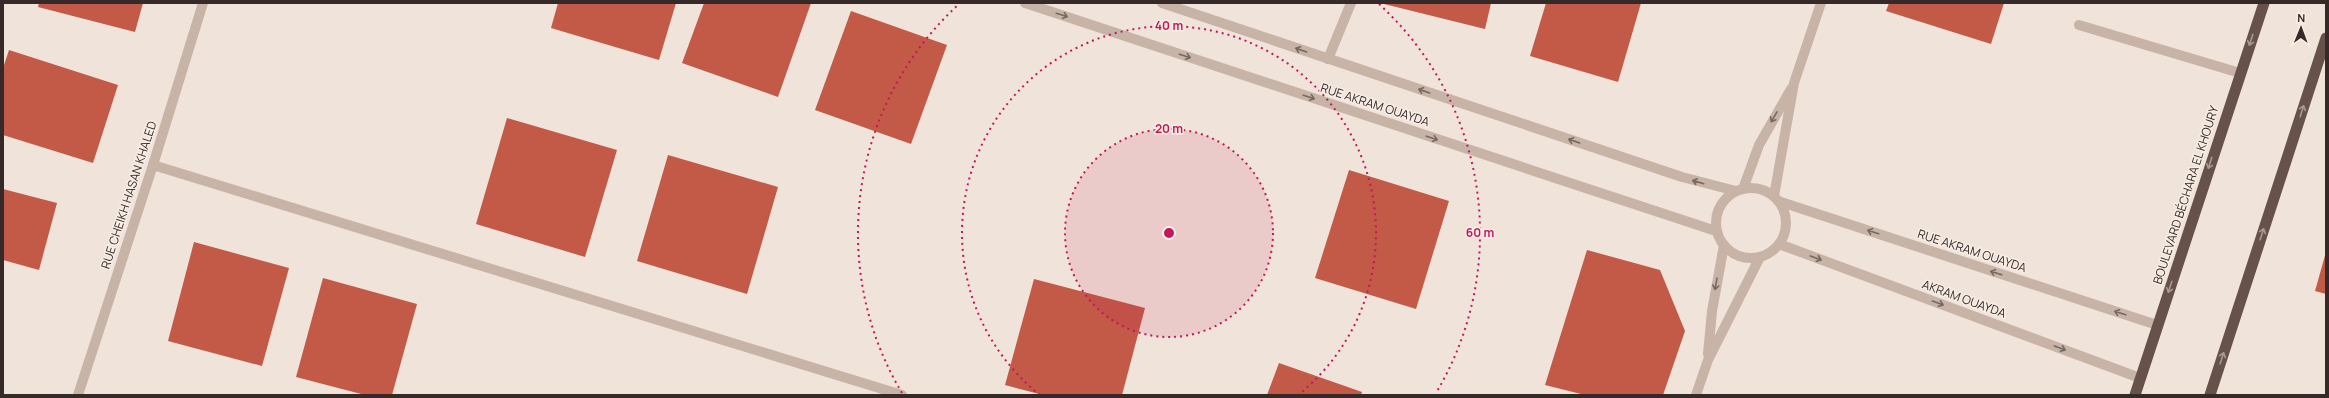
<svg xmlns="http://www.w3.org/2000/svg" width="2329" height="398" viewBox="0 0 2329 398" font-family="Manrope,sans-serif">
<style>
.building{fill:#c25a47}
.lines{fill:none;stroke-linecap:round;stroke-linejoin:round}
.service{stroke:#c8b3a7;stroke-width:10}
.minor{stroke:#c8b3a7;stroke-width:10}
.trunk{stroke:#66524b;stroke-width:11}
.oneway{stroke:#776861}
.oneway2{stroke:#a89891}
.ring{fill:none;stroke:#c2185b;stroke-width:2;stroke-dasharray:2 4}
.labels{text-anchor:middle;stroke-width:3;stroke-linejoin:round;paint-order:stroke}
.street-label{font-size:12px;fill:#352a27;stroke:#f8eee6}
.centre{fill:#c2185b;stroke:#f8eee6;stroke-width:2}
.ring-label{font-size:12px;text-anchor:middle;font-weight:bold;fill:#c2185b;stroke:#f8eee6;stroke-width:3;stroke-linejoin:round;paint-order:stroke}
</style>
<rect width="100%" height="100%" fill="#f0e4da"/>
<g class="building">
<polygon points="39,3 143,3 135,32 38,7"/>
<polygon points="558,3 676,3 659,60 551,28"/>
<polygon points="704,3 811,3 778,97 682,63"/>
<polygon points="1380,3 1491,3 1485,29"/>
<polygon points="1546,3 1641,3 1618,82 1530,56"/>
<polygon points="1889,3 2004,3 1991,44 1886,11"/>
<polygon points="851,11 947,45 911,144 815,110"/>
<polygon points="9,50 118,85 93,163 3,135 3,68"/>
<polygon points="507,118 617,150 585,257 476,224"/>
<polygon points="668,155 778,187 747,294 637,261"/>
<polygon points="1349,170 1449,201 1416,309 1315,278"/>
<polygon points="3,189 57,203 39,270 3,260"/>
<polygon points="194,242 289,268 262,366 168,341"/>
<polygon points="1587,250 1660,270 1685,331 1663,395 1585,395 1545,385"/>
<polygon points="2326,252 2326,294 2315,291"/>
<polygon points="323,278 417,304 392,395 365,395 296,377"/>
<polygon points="1034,279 1145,308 1122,395 1043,395 1005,385"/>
<polygon points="1279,363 1362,392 1361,395 1267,395"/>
</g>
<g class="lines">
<g class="service">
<polyline points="2079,25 2240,73"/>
<polyline points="1328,59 1351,3"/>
</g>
<g class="minor">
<polyline points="1025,3 1716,231"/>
<polyline points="1162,3 1682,177 1736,191"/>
<polyline points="153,165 902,395"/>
<circle cx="1751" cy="223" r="35"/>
<polyline points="1743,189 1759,145 1791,89"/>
<polyline points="1774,196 1794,83 1821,3"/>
<polyline points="1778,201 2157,325"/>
<polyline points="1779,244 2140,378"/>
<polyline points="1708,354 1712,311 1724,245"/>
<polyline points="78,395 153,165 203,3"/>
<polyline points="1696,395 1708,360 1760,257"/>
</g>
<g class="trunk">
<polyline points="2135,395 2264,3"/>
<polyline points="2210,395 2326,38"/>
</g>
</g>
<defs><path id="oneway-shaft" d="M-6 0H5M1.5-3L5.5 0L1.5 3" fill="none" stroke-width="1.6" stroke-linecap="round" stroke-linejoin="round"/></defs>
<g class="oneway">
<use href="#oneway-shaft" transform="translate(1062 15) rotate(18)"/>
<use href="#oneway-shaft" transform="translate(1301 50) rotate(-161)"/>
<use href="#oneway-shaft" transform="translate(1185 56) rotate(18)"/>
<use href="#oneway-shaft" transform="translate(1424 91) rotate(-161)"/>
<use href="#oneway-shaft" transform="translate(1309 97) rotate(18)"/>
<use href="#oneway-shaft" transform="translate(1774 117) rotate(120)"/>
<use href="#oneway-shaft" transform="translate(1432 138) rotate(18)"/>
<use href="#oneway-shaft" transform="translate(1574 141) rotate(-161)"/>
<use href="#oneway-shaft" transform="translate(1698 182) rotate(-164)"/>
<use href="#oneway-shaft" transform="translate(1873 232) rotate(-162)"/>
<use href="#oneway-shaft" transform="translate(1816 258) rotate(20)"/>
<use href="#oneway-shaft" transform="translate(1996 273) rotate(-162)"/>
<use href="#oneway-shaft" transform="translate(1716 284) rotate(100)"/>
<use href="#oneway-shaft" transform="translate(1938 303) rotate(20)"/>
<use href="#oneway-shaft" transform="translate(2120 313) rotate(-162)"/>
<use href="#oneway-shaft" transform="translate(2060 348) rotate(20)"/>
</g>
<g class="oneway2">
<use href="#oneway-shaft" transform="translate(2251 40) rotate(108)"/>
<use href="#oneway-shaft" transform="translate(2302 111) rotate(-72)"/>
<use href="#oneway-shaft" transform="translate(2210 163) rotate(108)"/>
<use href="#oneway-shaft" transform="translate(2262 234) rotate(-72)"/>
<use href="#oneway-shaft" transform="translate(2170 287) rotate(108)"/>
<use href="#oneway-shaft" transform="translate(2222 358) rotate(-72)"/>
</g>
<circle cx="1169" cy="233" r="104" fill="#c2185b" fill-opacity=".12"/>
<g class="ring">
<circle cx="1169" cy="233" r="104"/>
<path d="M1040 395A207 207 0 1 1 1298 395"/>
<path d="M902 393A311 311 0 0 1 959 4M1379 4A311 311 0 0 1 1436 393"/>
</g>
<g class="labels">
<g class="street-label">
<text transform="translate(1375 105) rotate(18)" y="4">RUE AKRAM OUAYDA</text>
<text transform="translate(129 195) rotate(-72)" y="4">RUE CHEIKH HASAN KHALED</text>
<text transform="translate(2186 195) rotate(-72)" y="4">BOULEVARD BÉCHARA EL KHOURY</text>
<text transform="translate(1972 251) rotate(18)" y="4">RUE AKRAM OUAYDA</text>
<text transform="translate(1964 299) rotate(20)" y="4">AKRAM OUAYDA</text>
</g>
</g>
<circle cx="1169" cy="233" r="6" class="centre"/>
<g class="ring-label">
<text x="1169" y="30">40 m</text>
<text x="1169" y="133">20 m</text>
<text x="1480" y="237">60 m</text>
</g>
<rect width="2329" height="398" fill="none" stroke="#352a27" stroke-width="8"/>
<g transform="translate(2301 28) rotate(1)" stroke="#f8eee6" stroke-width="3" paint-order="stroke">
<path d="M0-3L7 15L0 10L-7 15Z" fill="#352a27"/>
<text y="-6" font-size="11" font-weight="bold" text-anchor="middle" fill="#352a27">N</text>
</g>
</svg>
